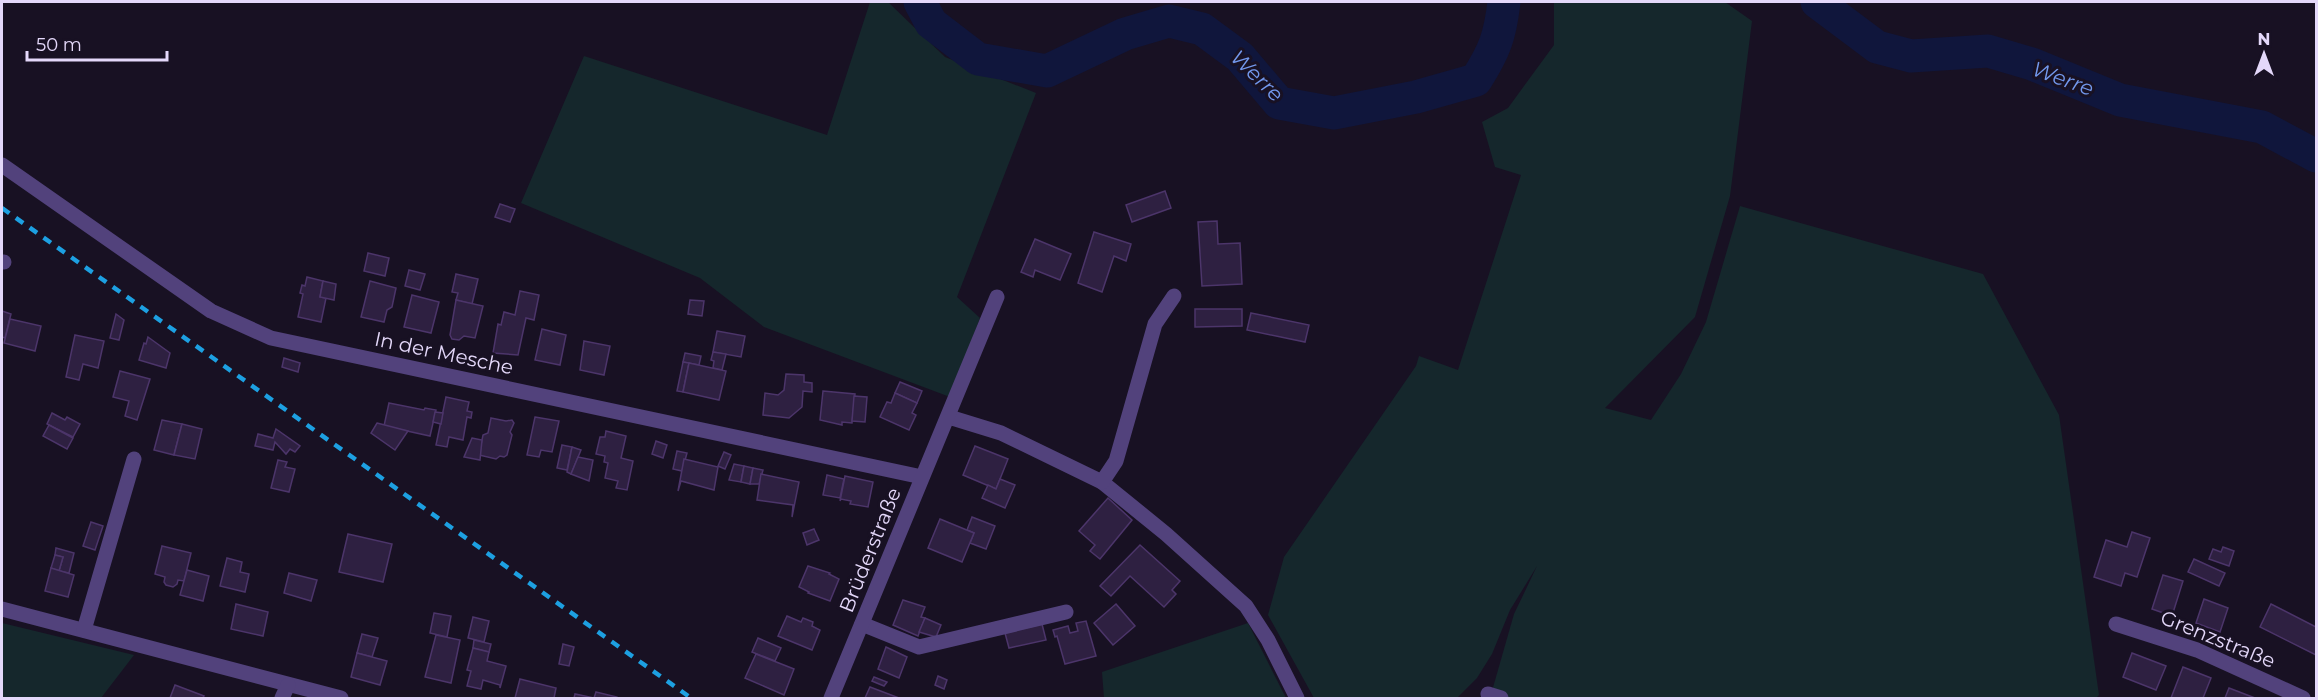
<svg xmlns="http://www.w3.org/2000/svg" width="2318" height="700" viewBox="0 0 2318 700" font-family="Montserrat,sans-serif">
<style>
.green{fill:#15272c}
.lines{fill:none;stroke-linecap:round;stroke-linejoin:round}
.river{stroke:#10163c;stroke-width:33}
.building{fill:#2e2041;stroke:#4c356a;stroke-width:1.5}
.minor{stroke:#52427c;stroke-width:15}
.rail{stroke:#1da0e1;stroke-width:4.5;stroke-dasharray:9 8;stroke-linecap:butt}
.labels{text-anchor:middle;stroke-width:6;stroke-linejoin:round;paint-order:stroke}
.street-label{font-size:20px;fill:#e4d8fa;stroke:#181123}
.water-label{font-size:21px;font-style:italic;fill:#7398ed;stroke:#181123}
</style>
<rect width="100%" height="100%" fill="#181123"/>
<g class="green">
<polygon points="870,2 888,2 945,57 1036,93 957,297 980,318 950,397 764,327 700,278 521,203 584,56 827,135"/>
<polygon points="1554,2 1725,2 1752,21 1730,196 1695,317 1605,408 1651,420 1681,374 1706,322 1740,206 1983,274 2059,415 2099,695 2096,698 1490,698 1514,614 1537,566 1510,610 1492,654 1477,678 1457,698 1314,698 1268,615 1284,557 1416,366 1419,356 1458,370 1521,175 1495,167 1482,122 1508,108 1554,45"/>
<polygon points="2,623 134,655 101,698 2,698"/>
<polygon points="1248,623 1286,698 1104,698 1102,672"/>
</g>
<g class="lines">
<g class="river">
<path d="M920 2 931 23 978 59 1047 71 1125 34 1169 21 1202 29 1240 57 1279 103 1334 113 1416 97 1476 80C1495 50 1500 36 1504 2"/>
<polyline points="1817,2 1877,47 1911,56 1988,51 2032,64 2120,100 2262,127 2316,156"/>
</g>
</g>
<g class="building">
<polygon points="1165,191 1171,208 1132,222 1126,205"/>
<polygon points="500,204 515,209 510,222 495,217"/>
<polygon points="1217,221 1218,244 1240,243 1242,284 1202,286 1198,222"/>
<polygon points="1094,232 1131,244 1126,261 1114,256 1102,292 1078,283"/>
<polygon points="1035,239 1071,254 1060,280 1035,270 1033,277 1021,272"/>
<polygon points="368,253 389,258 385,276 364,271"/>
<polygon points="409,270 425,274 420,290 405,286"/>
<polygon points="456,274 478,279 472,304 456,300 458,293 452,292"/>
<polygon points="307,277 323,281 320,297 326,298 321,322 298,317 303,294 300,293 302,285 305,286"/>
<polygon points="323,281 336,284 334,300 320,297"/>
<polygon points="370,281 396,288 392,307 387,310 384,322 361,317"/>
<polygon points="520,291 539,295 534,320 526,318 518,355 493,353 498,324 501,325 504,312 515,315"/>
<polygon points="412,295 439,302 431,333 404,327"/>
<polygon points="456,300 483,306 475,338 464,336 459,340 452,339 450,335"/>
<polygon points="690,300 704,301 702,316 688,314"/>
<polygon points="1195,309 1242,309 1242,326 1195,327"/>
<polygon points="2,311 11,314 5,338 2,337"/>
<polygon points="1251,313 1309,325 1305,342 1247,330"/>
<polygon points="116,314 124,320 119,340 110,338"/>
<polygon points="10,319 41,326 35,351 4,343"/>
<polygon points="542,329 566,335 560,365 535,360"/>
<polygon points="717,331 745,336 741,357 713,352"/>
<polygon points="75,335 104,341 98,368 83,364 79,380 66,377"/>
<polygon points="148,337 170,353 166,368 139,360 144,343 146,344"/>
<polygon points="584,341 610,346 604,375 580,370"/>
<polygon points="713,352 726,354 722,370 713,368 714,361 711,360"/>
<polygon points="685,353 701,356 699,365 683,362"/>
<polygon points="284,358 300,363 298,372 282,367"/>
<polygon points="683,362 689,363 683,392 677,391"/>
<polygon points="689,363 726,371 719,400 683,392"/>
<polygon points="120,371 150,379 137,420 125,416 129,401 113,397"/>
<polygon points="786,374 804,375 804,382 812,383 812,392 803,391 802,407 789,418 763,415 765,393 778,395 784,390"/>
<polygon points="900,382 922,391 917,403 895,393"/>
<polygon points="823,391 855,394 852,423 842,422 842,425 820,420"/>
<polygon points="895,393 917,403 912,413 916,415 909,430 880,417 887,402 891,403"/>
<polygon points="854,396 867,397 865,422 852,421"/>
<polygon points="446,397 469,402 467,411 472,412 471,418 467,417 463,440 449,437 447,447 436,445"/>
<polygon points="389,403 424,410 425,408 436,410 430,436 384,426"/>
<polygon points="435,412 443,413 441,424 433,422"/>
<polygon points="52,413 65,420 67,417 80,424 73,437 47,424"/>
<polygon points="535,417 559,421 552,452 541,450 539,457 527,455"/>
<polygon points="491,418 506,421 512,420 514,423 510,432 512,435 507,455 504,457 500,456 496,459 479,455 483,435 488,433"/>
<polygon points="162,420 182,424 174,455 154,450"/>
<polygon points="377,423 408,431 395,450 371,433"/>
<polygon points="182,424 202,429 195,459 174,455"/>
<polygon points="49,425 73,438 67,449 43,436"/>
<polygon points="276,429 300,446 295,452 290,449 286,454 275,442 273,450 255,446 258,434 273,438"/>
<polygon points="606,431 626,436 621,458 633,461 627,490 616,488 618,481 605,478 608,463 604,462 605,456 596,454 600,437 605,437"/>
<polygon points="472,438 482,440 480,460 464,457"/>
<polygon points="656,441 667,445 663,458 652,454"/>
<polygon points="562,445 572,447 567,470 557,468"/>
<polygon points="975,446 1008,459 996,489 963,475"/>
<polygon points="572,447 581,450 571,474 567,472"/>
<polygon points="677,451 687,453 682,471 673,469"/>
<polygon points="724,452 731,455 725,469 718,466"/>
<polygon points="578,457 593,460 589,481 571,474"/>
<polygon points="684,459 718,467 714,490 681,481 678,491"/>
<polygon points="278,460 287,462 285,467 295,469 289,492 271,488"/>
<polygon points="734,464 744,466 741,482 729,480"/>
<polygon points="744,466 753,468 750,484 741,482"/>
<polygon points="753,468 763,470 759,484 750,484"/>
<polygon points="761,474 799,482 792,517 793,505 757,500"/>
<polygon points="827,475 844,479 840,498 823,495"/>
<polygon points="845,476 873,482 868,507 850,504 851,501 841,499 840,501"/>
<polygon points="1000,479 1015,485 1005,508 982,498 988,485 996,489"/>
<polygon points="1108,498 1132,520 1100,559 1090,551 1095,545 1079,531"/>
<polygon points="972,517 995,526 986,549 970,543 974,533 967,530"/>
<polygon points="940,519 974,533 962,562 928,548"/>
<polygon points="91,522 103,526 95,550 83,546"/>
<polygon points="814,529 819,540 807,545 803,533"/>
<polygon points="2132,532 2150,538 2137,577 2125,573 2121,586 2094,577 2106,540 2127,547"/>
<polygon points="348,534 392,544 383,582 339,572"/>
<polygon points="1140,545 1180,581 1172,590 1176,594 1164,607 1130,576 1111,596 1100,586"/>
<polygon points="162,546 191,553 184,581 178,580 177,584 173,587 166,585 164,582 165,577 155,574"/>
<polygon points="2223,547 2234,551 2229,566 2209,559 2213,549 2221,552"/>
<polygon points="56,548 74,553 69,573 59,571 63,557 55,555"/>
<polygon points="55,555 63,557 59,571 51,568"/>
<polygon points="227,558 242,562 240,572 249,574 245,592 220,586"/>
<polygon points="2194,559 2225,573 2219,586 2188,572"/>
<polygon points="808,566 830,573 829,574 839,579 830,601 808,593 809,592 799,587"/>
<polygon points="51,568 74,575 68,597 45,591"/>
<polygon points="187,570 209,576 203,601 180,595"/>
<polygon points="289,573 317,580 311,601 284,593"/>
<polygon points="2163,575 2183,581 2172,616 2152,609"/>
<polygon points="2204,599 2228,608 2220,632 2196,623"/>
<polygon points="903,600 925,607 921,617 925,618 918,636 893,625"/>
<polygon points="236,604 268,612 263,636 231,629"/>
<polygon points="1116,604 1135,626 1113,645 1094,623"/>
<polygon points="2271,604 2316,627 2316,655 2260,627"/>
<polygon points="434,613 451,616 447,637 430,633"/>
<polygon points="787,616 801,622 803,618 813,622 812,626 820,630 812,650 778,636"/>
<polygon points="473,617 489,621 484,642 468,638"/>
<polygon points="925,618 941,625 936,637 919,632"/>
<polygon points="1086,621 1096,656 1065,664 1057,636 1055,637 1053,630 1068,626 1070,633 1078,631 1076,623"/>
<polygon points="1042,624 1046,640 1009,648 1005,633"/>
<polygon points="362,634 378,638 372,657 357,653"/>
<polygon points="436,635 460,640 451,683 425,677"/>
<polygon points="758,638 781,648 775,661 752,652"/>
<polygon points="474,640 491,644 489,652 473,648"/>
<polygon points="563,644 574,647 569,666 559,664"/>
<polygon points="886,647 907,657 899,678 878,669"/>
<polygon points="473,648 489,652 487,661 506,666 500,688 500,685 483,680 481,689 467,686 471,671 467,670"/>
<polygon points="357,653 387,661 380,685 351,677"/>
<polygon points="2132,653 2166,666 2156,690 2123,677"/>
<polygon points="756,654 794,669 784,695 745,678"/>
<polygon points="2183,667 2211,678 2203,698 2171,698"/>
<polygon points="938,676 947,680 944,689 935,685"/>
<polygon points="874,677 887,682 884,686 872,681"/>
<polygon points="520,679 556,688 554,698 515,698"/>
<polygon points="175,685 204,696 203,698 170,698"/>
<polygon points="870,687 899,698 865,698"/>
<polygon points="2229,688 2255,698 2225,698"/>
<polygon points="596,692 617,697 617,698 574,698 575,694 594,698"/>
</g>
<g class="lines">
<g class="minor">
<polyline points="2,165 211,311 271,338 922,477"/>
<polyline points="2,262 4,262"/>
<polyline points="949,417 1001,433 1102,482 1166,534 1246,606 1268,640 1297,698"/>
<polyline points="1102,482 1116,461 1155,324 1174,296"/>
<polyline points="2,609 341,698"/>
<polyline points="862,624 919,647 1066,612"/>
<polyline points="2116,624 2197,650 2303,698"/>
<polyline points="84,630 134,459"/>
<polyline points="1488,694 1501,698"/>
<polyline points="282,698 288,685"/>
<polyline points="831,698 997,297"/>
</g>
<polyline class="rail" points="2,208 691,698"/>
</g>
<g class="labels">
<g class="street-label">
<text transform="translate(444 353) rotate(12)" y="7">In der Mesche</text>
<text transform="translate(870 550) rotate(-68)" y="7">Brüderstraße</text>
<text transform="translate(2218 639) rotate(22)" y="7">Grenzstraße</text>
</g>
<g class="water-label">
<text transform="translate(1257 76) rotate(44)" y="7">Werre</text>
<text transform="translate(2063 79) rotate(20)" y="7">Werre</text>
</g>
</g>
<rect width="2318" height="700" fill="none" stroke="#e4d8fa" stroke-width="6"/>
<g transform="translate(2264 54)" stroke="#181123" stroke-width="4.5" paint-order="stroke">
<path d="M0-4.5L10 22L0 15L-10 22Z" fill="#e4d8fa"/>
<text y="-9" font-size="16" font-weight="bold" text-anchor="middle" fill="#e4d8fa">N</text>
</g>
<path d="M27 51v9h140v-9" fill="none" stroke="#e4d8fa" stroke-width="3"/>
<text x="36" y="51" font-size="18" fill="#e4d8fa" stroke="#181123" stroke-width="4.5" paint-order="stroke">50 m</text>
</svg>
